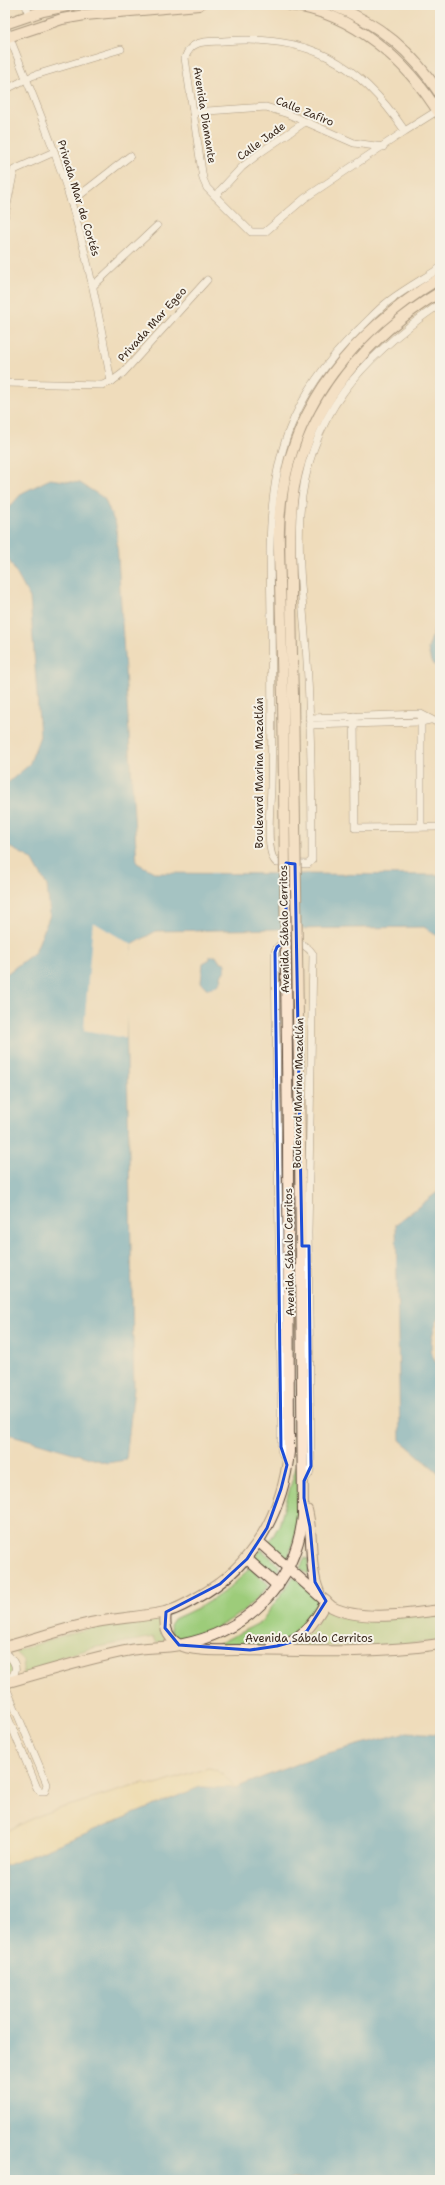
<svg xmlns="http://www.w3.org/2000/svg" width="445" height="2185" viewBox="0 0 445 2185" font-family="'Shantell Sans',sans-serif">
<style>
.green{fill:#9dcc7a;stroke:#6c7b4c}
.sand{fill:#eeda9e;stroke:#94825e}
.water{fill:#4ea4ca;stroke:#446774}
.pier{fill:#efdcbb}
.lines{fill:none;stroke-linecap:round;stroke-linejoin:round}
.street-casing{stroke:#564536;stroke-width:8}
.secondary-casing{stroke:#564536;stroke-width:12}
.street{stroke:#fff;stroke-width:7}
.secondary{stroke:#fbe5cf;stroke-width:10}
.secondary-bridge-casing{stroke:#564536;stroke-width:12;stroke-linecap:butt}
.secondary-bridge{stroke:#fbe5cf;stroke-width:10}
.marked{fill:none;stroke:#1d4ed8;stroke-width:3;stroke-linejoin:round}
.labels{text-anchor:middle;stroke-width:4;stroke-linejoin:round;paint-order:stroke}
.street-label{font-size:11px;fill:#3b2a1e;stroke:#f7f3e8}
</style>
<rect width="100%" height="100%" fill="#f7f3e8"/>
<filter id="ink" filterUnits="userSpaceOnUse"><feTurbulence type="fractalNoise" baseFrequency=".025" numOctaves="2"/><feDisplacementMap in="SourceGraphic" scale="8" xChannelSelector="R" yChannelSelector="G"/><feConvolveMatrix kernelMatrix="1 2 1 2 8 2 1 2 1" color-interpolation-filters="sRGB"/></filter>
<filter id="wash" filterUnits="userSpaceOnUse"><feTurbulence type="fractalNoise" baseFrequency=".012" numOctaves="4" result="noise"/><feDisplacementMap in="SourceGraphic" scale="16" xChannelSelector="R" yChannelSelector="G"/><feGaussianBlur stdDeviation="0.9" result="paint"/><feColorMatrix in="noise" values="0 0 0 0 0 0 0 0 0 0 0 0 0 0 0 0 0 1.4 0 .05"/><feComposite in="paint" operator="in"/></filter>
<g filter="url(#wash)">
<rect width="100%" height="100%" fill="#efdcbb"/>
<g class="green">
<polygon points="297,1464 300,1464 300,1520 287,1561 267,1545 279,1526"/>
<polygon points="261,1549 279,1566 278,1571 274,1573 254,1558"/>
<polygon points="305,1558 308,1559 309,1575 300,1568"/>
<path d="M250 1567 269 1585C246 1613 218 1631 182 1641L176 1638 171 1632 170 1625 174 1619C203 1606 230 1592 250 1567Z"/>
<polygon points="294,1577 321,1601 321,1605 293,1639 254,1647 219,1647 218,1644 261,1622"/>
<path d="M325 1608 337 1617 370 1618 440 1611V1640L395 1645 283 1647C309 1640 312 1629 325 1608Z"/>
<polygon points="163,1618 161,1632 169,1642 156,1642 154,1637 97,1647 60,1657 61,1665 22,1677 24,1663 16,1651 71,1633 109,1624"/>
<polygon points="5,1656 10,1658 13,1672 5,1678"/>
</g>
<path class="sand" d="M208 1768C219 1769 229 1779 235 1788L200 1787 5 1866V1832L42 1814 144 1783 146 1785H156Z"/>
<g class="water">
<polygon points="50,479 80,483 104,498 116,525 137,863 156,873 440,875 440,938 424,927 156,931 132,945 127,968 126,1012 134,1389 126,1460 107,1463 5,1433 5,975 35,952 50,915 47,886 32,859 5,845 5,785 29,765 40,736 30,598 5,553 5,512 22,493"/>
<polygon points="440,612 440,670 431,662 428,649"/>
<polygon points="210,956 216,956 219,961 225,963 225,970 221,976 222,980 217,986 207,989 201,982 203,963 210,959"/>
<path d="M440 1190V1316C432 1329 425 1356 440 1366V1474L400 1440 396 1224Z"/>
<polygon points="407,1732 440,1734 440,2180 5,2180 5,1866 200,1787 235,1788 317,1756"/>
</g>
<polygon class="pier" points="93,922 132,945 129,968 126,1038 84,1030"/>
</g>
<g filter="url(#ink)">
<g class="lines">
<defs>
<g id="street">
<polyline points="26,5 29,16"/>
<path d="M5 26C28 84 53 142 71 202 89 261 100 321 111 382"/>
<polyline points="5,90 32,76 121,49"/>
<polyline points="193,112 266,107 288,114 354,143 383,147"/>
<path d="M405 131 305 198 265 232H251L207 188 203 179 185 58C191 39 206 42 223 41 308 34 358 61 405 131L440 109"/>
<polyline points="215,196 242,167 261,152 305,122"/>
<polyline points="71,202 130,156"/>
<polyline points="5,215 14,170 54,152"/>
<path d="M440 268C423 279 405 289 389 301 378 309 368 321 358 330 290 397 271 458 270 551 271 629 273 708 271 786 271 802 264 855 277 863L308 864 312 860C312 794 311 727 307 661 304 613 297 563 300 514 308 415 361 358 440 304"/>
<polyline points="94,285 157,226"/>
<polyline points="5,383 102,385 111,382 123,373 207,280"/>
<polyline points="354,716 355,828 440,827"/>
<polyline points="309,718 421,714 440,724"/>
<polyline points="309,725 421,722 430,720"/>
<polyline points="421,827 421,718"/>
<path d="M287 1464 281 1450V1377L275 952C281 935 305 941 313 954L308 1233 311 1466 309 1474 304 1481"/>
<path d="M5 1652C15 1661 21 1671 8 1680"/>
<polyline points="5,1685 47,1784 45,1791 40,1791 37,1788 5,1710"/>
</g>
<g id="secondary">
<path d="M290 5C354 13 408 62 440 115"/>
<path d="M332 5C380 24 412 51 440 94"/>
<polyline points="5,24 43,11 72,5"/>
<polyline points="5,38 62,19 85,15 199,5"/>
<path d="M293 696C292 658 291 619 291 581 290 550 289 518 294 487 310 403 368 335 440 292"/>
<path d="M283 697C282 658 281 620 280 582 279 551 277 519 283 489 299 394 361 327 440 278"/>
<path d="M307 1510C314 1537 308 1566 319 1592"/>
<path d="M259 1542 332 1607C361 1622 409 1614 440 1610"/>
<polyline points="247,1559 278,1586"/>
<path d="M166 1612C164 1626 166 1636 178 1644 189 1652 228 1650 243 1650 309 1651 375 1654 440 1644"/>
<path d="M5 1647C35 1639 65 1628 96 1622 118 1618 142 1617 165 1612 176 1610 188 1603 198 1597 252 1567 283 1513 289 1452L288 1145"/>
<path d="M272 1647C299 1643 314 1625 326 1601"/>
<path d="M5 1683C47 1671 88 1658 131 1650 146 1647 163 1648 179 1645 247 1632 295 1586 303 1516L300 1145"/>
</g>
</defs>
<use href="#street" class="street-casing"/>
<use href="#secondary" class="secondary-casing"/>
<use href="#street" class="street"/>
<use href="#secondary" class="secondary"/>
<defs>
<g id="secondary-bridge">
<polyline points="293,696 300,1145"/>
<polyline points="283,697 288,1145"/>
</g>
</defs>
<use href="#secondary-bridge" class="secondary-bridge-casing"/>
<use href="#secondary-bridge" class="secondary-bridge"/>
</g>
</g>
<path d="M0 0H445V2185H0ZM286 863 295 864 302 1246H309L311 1466 304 1481V1498L310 1527 315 1582 326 1601 307 1631 295 1641 277 1646 250 1650 179 1645 165 1628 166 1612 220 1584 247 1559 267 1528 281 1489 287 1465 281 1447 275 952 277 947 286 941Z" fill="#efdcbb" fill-opacity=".55" fill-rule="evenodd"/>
<path class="marked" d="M286 863 295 864 302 1246H309L311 1466 304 1481V1498L310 1527 315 1582 326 1601 307 1631 295 1641 277 1646 250 1650 179 1645 165 1628 166 1612 220 1584 247 1559 267 1528 281 1489 287 1465 281 1447 275 952 277 947 286 941Z"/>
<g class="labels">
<g class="street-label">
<text transform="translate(305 111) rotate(22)" y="4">Calle Zafiro</text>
<text transform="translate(205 115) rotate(81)" y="4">Avenida Diamante</text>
<text transform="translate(261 141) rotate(-36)" y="4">Calle Jade</text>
<text transform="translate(79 198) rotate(73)" y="4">Privada Mar de Cortés</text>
<text transform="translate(152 324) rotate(-48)" y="4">Privada Mar Egeo</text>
<text transform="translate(259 773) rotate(-90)" y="4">Boulevard Marina Mazatlán</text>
<text transform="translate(284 929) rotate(-91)" y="4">Avenida Sábalo Cerritos</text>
<text transform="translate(298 1093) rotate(-89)" y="4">Boulevard Marina Mazatlán</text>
<text transform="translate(289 1252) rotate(-91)" y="4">Avenida Sábalo Cerritos</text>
<text x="309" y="1642">Avenida Sábalo Cerritos</text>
</g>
</g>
<rect width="445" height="2185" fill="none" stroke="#f7f3e8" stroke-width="20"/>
</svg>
